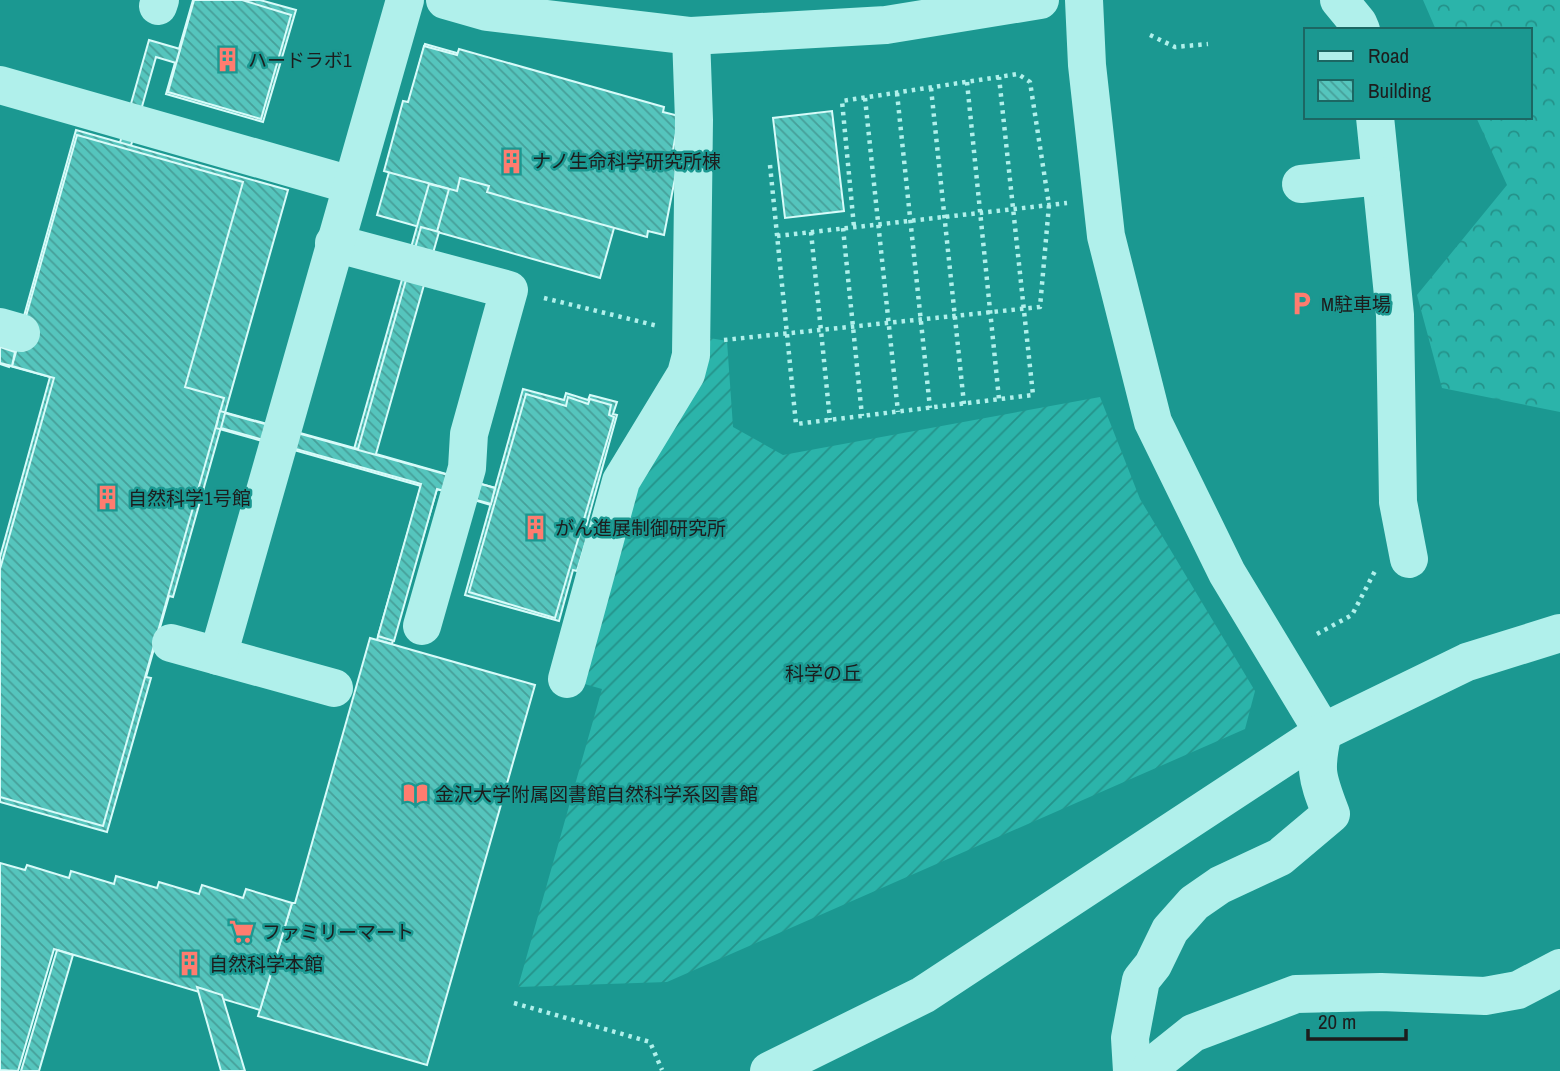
<svg xmlns="http://www.w3.org/2000/svg" width="1560" height="1071" viewBox="0 0 1560 1071" font-family="'Archivo Narrow','Noto Sans JP',sans-serif">
<style>
.forest{fill:url(#forest-crowns)}
.garden{fill:url(#garden-furrows)}
.building{fill:url(#building-back-hatch);stroke:#d7fbf9;stroke-width:2}
.lines{fill:none;stroke-linecap:round;stroke-linejoin:round}
.path{stroke:#b0f0eb;stroke-width:4.5;stroke-dasharray:3.5 5;stroke-linecap:butt}
.minor{stroke:#b0f0eb;stroke-width:38}
.labels{text-anchor:middle;stroke-width:5;stroke-linejoin:round;paint-order:stroke}
.poi-label{font-size:19px;fill:#1d1d1d;stroke:#1b9891;text-anchor:start}
.park-label{font-size:19px;fill:#1b1d1d;stroke:#1b9891}
</style>
<defs>
<pattern id="forest-crowns" width="20" height="18" patternUnits="userSpaceOnUse" patternTransform="scale(1.75)"><rect width="20" height="18" fill="#2bb4aa"/><path d="M2 6a3 3 0 1 1 6 0M12 15a3 3 0 1 1 6 0" fill="none" stroke="#24928a"/></pattern>
<pattern id="garden-furrows" width="10" height="10" patternUnits="userSpaceOnUse" patternTransform="scale(1.75)"><rect width="10" height="10" fill="#2bb4aa"/><path d="M-1 1l2-2M0 10L10 0M9 11l2-2" fill="none" stroke="#24928a"/></pattern>
<pattern id="building-back-hatch" width="6" height="6" patternUnits="userSpaceOnUse" patternTransform="scale(1.75)"><rect width="6" height="6" fill="#55c5bd"/><path d="M-1 5l2 2M0 0l6 6M5-1l2 2" fill="none" stroke="#469f99"/></pattern>
</defs>
<rect width="100%" height="100%" fill="#1b9891"/>
<polygon class="forest" points="1423,0 1560,0 1560,412 1442,388 1417,295 1507,185 1476,117 1530,117 1530,30 1436,30"/>
<polygon class="garden" points="692,335 727,341 733,427 783,455 1100,397 1140,499 1255,691 1245,729 667,982 518,987 602,689 567,679"/>
<g class="building">
<polygon points="193,0 260,0 296,10 263,122 166,94"/>
<polygon points="194,0 242,0 291,15 261,119 168,92"/>
<polygon points="149,40 180,49 176,63 156,57 130,149 119,146"/>
<polygon points="425,44 648,107 600,278 377,215"/>
<polygon points="424,46 457,55 459,49 664,107 663,112 679,116 672,156 679,158 664,235 648,231 647,237 521,202 487,192 489,186 460,178 457,191 384,171 403,101 408,102"/>
<polygon points="832,111 844,211 785,218 773,118"/>
<polygon points="76,130 288,190 173,597 169,596 146,677 151,678 107,832 0,802 0,557 50,377 10,366"/>
<polygon points="77,135 243,182 185,387 224,398 103,826 0,797 0,569 54,378 12,366"/>
<polygon points="429,184 449,189 374,455 354,449"/>
<polygon points="421,227 439,232 376,454 499,489 494,506 437,489 392,644 377,640 421,486 216,428 220,411 358,449"/>
<polygon points="0,346 14,350 9,367 0,364"/>
<polygon points="0,347 15,352 12,366 0,363"/>
<polygon points="523,389 564,400 566,393 588,400 590,395 617,402 613,414 617,415 585,530 589,531 577,571 573,570 559,621 465,595"/>
<polygon points="526,394 566,406 568,397 588,404 590,399 611,405 609,415 614,417 555,618 469,592"/>
<polygon points="225,413 495,488 491,504 437,489 394,641 378,636 421,484 221,428"/>
<polygon points="370,638 535,685 427,1065 258,1016 292,903 295,903"/>
<polygon points="0,863 25,870 27,865 69,878 71,871 114,884 116,876 157,888 159,882 199,894 202,885 243,898 246,889 292,903 260,1010 54,949 18,1071 0,1070"/>
<polygon points="57,950 73,955 39,1071 21,1071"/>
<polygon points="197,987 222,995 245,1071 221,1071"/>
</g>
<g class="lines">
<g class="path">
<polyline points="1150,35 1175,47 1208,44"/>
<polyline points="967,82 999,399"/>
<polyline points="931,88 964,404"/>
<polyline points="897,93 930,408"/>
<polyline points="865,98 898,412"/>
<polyline points="770,165 796,424 1033,395 999,77"/>
<polyline points="843,228 862,416"/>
<polyline points="811,232 830,420"/>
<polyline points="777,236 1067,203"/>
<polyline points="544,298 658,326"/>
<polyline points="724,340 1040,307 1049,205 1030,82 1018,74 842,101 854,227"/>
<polyline points="1317,634 1352,615 1375,571"/>
<polyline points="514,1003 650,1042 662,1070"/>
</g>
<g class="minor">
<polyline points="445,0 487,12 691,36 886,25 1040,0"/>
<path d="M1084 0 1087 65 1106 236 1153 422 1227 573 1323 732C1314 771 1317 777 1331 814L1280 857 1220 885 1194 903 1170 930 1153 965 1141 980 1130 1038 1132 1071"/>
<polyline points="1339,0 1358,23 1361,30"/>
<polyline points="158,6 160,0"/>
<polyline points="0,85 351,185"/>
<polyline points="1375,117 1395,315 1398,502 1409,559"/>
<polyline points="1301,184 1381,176"/>
<polyline points="334,243 509,290 469,434 467,468 422,626"/>
<polyline points="0,327 21,333"/>
<polyline points="171,643 334,688"/>
<polyline points="218,656 405,0"/>
<polyline points="567,679 621,481 686,374 691,355 694,120 691,36"/>
<polyline points="769,1071 923,995 1323,732 1467,662 1560,633"/>
<polyline points="1150,1071 1153,1065 1193,1033 1296,994 1381,992 1485,996 1518,990 1560,968"/>
</g>
</g>
<defs>
<symbol id="building-bare" viewBox="-9 -9 18 18"><path d="M-4-6H4V6H1V3H-1V6H-4ZM-2.5-4.3h1.7v1.8h-1.7ZM.8-4.3h1.7v1.8H.8ZM-2.5-1h1.7V.8h-1.7ZM.8-1h1.7V.8H.8Z" fill="#ff7c6f" stroke="#1b9891" stroke-width="2.5" paint-order="stroke"/></symbol>
<symbol id="parking-bare" viewBox="-9 -9 18 18"><path d="M-3.5-5.5H1a3.5 3.5 0 0 1 0 7H-1V5.5H-3.5ZM-1-3.4V-.6H.8a1.4 1.4 0 0 0 0-2.8Z" fill="#ff7c6f" stroke="#1b9891" stroke-width="2.5" paint-order="stroke"/></symbol>
<symbol id="library-bare" viewBox="-9 -9 18 18"><path d="M-6-4Q-3-5.5-.7-3.5V5Q-3 3-6 4ZM6-4Q3-5.5 .7-3.5V5Q3 3 6 4Z" fill="#ff7c6f" stroke="#1b9891" stroke-width="2.5" paint-order="stroke"/></symbol>
<symbol id="supermarket-bare" viewBox="-9 -9 18 18"><path d="M-6-5.5h2.5l.6 2H6L4.5 2H-2.5L-4.4-4H-6ZM-1.5 3.2a1.3 1.3 0 1 0 .1 0ZM3 3.2a1.3 1.3 0 1 0 .1 0Z" fill="#ff7c6f" stroke="#1b9891" stroke-width="2.5" paint-order="stroke"/></symbol>
</defs>
<g fill-rule="evenodd">
<use href="#building-bare" x="210" y="42" width="35" height="35"/>
<use href="#building-bare" x="494" y="144" width="35" height="35"/>
<use href="#parking-bare" x="1284" y="286" width="35" height="35"/>
<use href="#building-bare" x="90" y="480" width="35" height="35"/>
<use href="#building-bare" x="518" y="510" width="35" height="35"/>
<use href="#library-bare" x="398" y="776" width="35" height="35"/>
<use href="#supermarket-bare" x="224" y="914" width="35" height="35"/>
<use href="#building-bare" x="172" y="946" width="35" height="35"/>
</g>
<g class="labels">
<g class="poi-label">
<text x="248" y="67">ハードラボ1</text>
<text x="532" y="168">ナノ生命科学研究所棟</text>
<text x="1321" y="311">M駐車場</text>
<text x="128" y="505">自然科学1号館</text>
<text x="555" y="535">がん進展制御研究所</text>
<text x="435" y="801">金沢大学附属図書館自然科学系図書館</text>
<text x="262" y="939">ファミリーマート</text>
<text x="209" y="971">自然科学本館</text>
</g>
<g class="park-label">
<text x="823" y="680">科学の丘</text>
</g>
</g>
<rect x="1304" y="28" width="228" height="91" fill="#1b9891" stroke="#1c6763" stroke-width="2"/>
<rect x="1318" y="51" width="35" height="10" fill="#b0f0eb" stroke="#1c6763" stroke-width="2"/>
<text x="1368" y="63" font-size="21" fill="#1d1d1d">Road</text>
<rect x="1318" y="80" width="35" height="21" fill="url(#building-back-hatch)" stroke="#1c6763" stroke-width="2"/>
<text x="1368" y="98" font-size="21" fill="#1d1d1d">Building</text>
<path d="M1308 1029v10h98v-10" fill="none" stroke="#1d1d1d" stroke-width="3.5"/>
<text x="1318" y="1029" font-size="21" fill="#1d1d1d" stroke="#1b9891" stroke-width="5" paint-order="stroke">20 m</text>
</svg>
